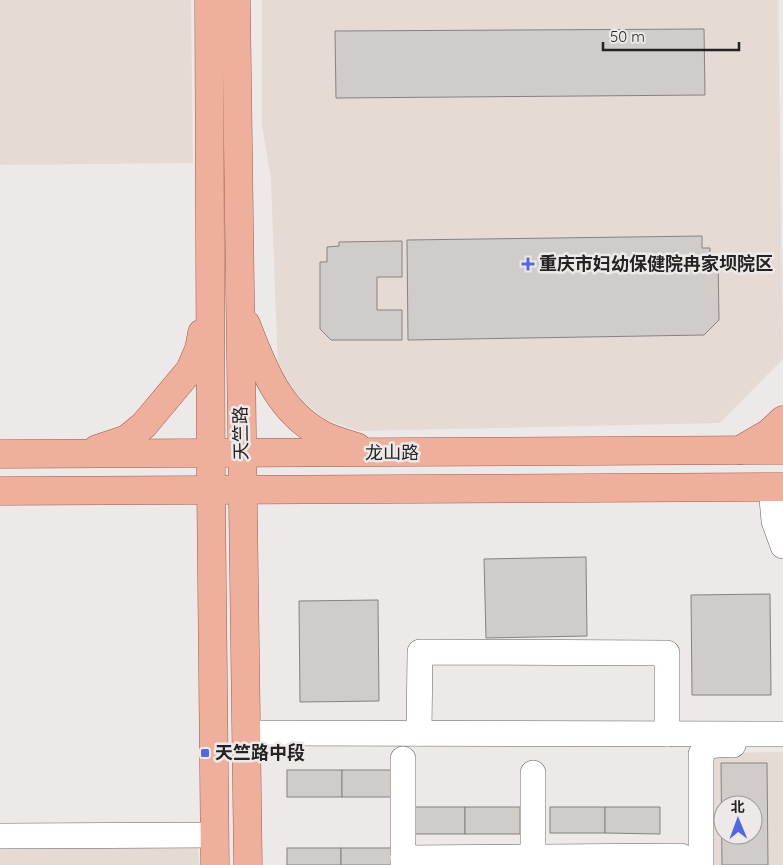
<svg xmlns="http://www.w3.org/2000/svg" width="783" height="865" viewBox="0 0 783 865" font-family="Quicksand,'Noto Sans SC',sans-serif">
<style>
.built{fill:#e6dad5;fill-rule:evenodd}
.building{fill:#cfccca;stroke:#868281;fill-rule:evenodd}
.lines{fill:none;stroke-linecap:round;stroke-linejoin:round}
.minor-casing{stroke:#64615f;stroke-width:26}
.major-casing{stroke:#a15b47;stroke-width:29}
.minor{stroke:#fff;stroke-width:25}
.major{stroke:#efaf9d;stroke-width:28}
.poi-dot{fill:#5468dd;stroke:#ede9e8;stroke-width:2}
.labels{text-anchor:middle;stroke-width:5;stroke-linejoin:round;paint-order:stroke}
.poi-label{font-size:18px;font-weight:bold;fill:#242222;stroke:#ede9e8;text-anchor:start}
.street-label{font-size:18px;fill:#242222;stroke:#ede9e8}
</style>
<rect width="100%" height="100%" fill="#ede9e8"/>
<g class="built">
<polygon points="0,0 191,0 193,163 0,165"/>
<polygon points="262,0 778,0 783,359 720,423 359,431 324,419 301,399 278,372 271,180 262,125"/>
<path d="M783 752V865H712V753ZM723 805H753V835H723Z"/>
<polygon points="198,845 199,865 0,865 0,847"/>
</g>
<g class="building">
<polygon points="704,29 705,95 336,98 335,31"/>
<polygon points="702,236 702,248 710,248 710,260 718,260 719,320 704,335 408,340 407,240"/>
<polygon points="402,241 402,277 377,277 377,310 402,310 402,340 331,340 320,329 320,262 327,262 327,247 339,246 339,242"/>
<polygon points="586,557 587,636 486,638 484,559"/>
<polygon points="770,594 771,695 692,695 691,595"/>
<polygon points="378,600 379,701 300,702 299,601"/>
<path d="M721 763H767L768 865H722ZM723 805H753V835H723Z"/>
<rect x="287" y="770" width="55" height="27"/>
<polygon points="342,770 396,770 397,797 342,797"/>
<rect x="411" y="807" width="54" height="27"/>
<rect x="465" y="807" width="55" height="27"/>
<rect x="550" y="807" width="55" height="26"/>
<polygon points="605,807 660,807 660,834 605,833"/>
<rect x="287" y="848" width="54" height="17"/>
<rect x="341" y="848" width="55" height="17"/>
</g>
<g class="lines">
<defs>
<g id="minor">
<polyline points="771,487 774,521 783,546"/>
<polyline points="246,733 783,734"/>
<polyline points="419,733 420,652 667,653 667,734"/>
<polyline points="403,759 403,865"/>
<polyline points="533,773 533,865"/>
<polyline points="0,836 215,835"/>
<polyline points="403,858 681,856"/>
<path d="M701 865V754C708 742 721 745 733 745"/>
</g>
<g id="major">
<polyline points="209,0 211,489 215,865"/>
<polyline points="236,0 248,865"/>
<path d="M246 324C263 368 278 410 321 434 331 440 345 443 357 447"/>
<polyline points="97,449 127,439 144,425 190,370 199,349 202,333"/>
<polyline points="740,450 769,433 783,420"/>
<polyline points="0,454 783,450"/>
<polyline points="0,491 783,487"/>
</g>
</defs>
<use href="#minor" class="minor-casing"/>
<use href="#major" class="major-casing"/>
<use href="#minor" class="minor"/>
<use href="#major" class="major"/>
</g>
<g class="poi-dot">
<path d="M525.5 256.5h5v5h5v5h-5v5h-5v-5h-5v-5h5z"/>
<rect x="200" y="748" width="10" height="10" rx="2.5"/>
</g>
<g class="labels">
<g class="poi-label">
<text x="539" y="270">重庆市妇幼保健院冉家坝院区</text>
<text x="215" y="759">天竺路中段</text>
</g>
<g class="street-label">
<text transform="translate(241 433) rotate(-91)" y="6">天竺路</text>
<text x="392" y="459">龙山路</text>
</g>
</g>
<g transform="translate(738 820) rotate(359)"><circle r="24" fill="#ede9e8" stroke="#9d9999"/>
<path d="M0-4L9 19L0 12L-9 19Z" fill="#5468dd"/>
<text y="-8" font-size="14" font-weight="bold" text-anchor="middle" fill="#242222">北</text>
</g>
<path d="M603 42v8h136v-8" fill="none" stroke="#242222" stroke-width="2.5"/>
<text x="610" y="42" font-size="15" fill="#242222" stroke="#ede9e8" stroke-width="4" paint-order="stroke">50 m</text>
</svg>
